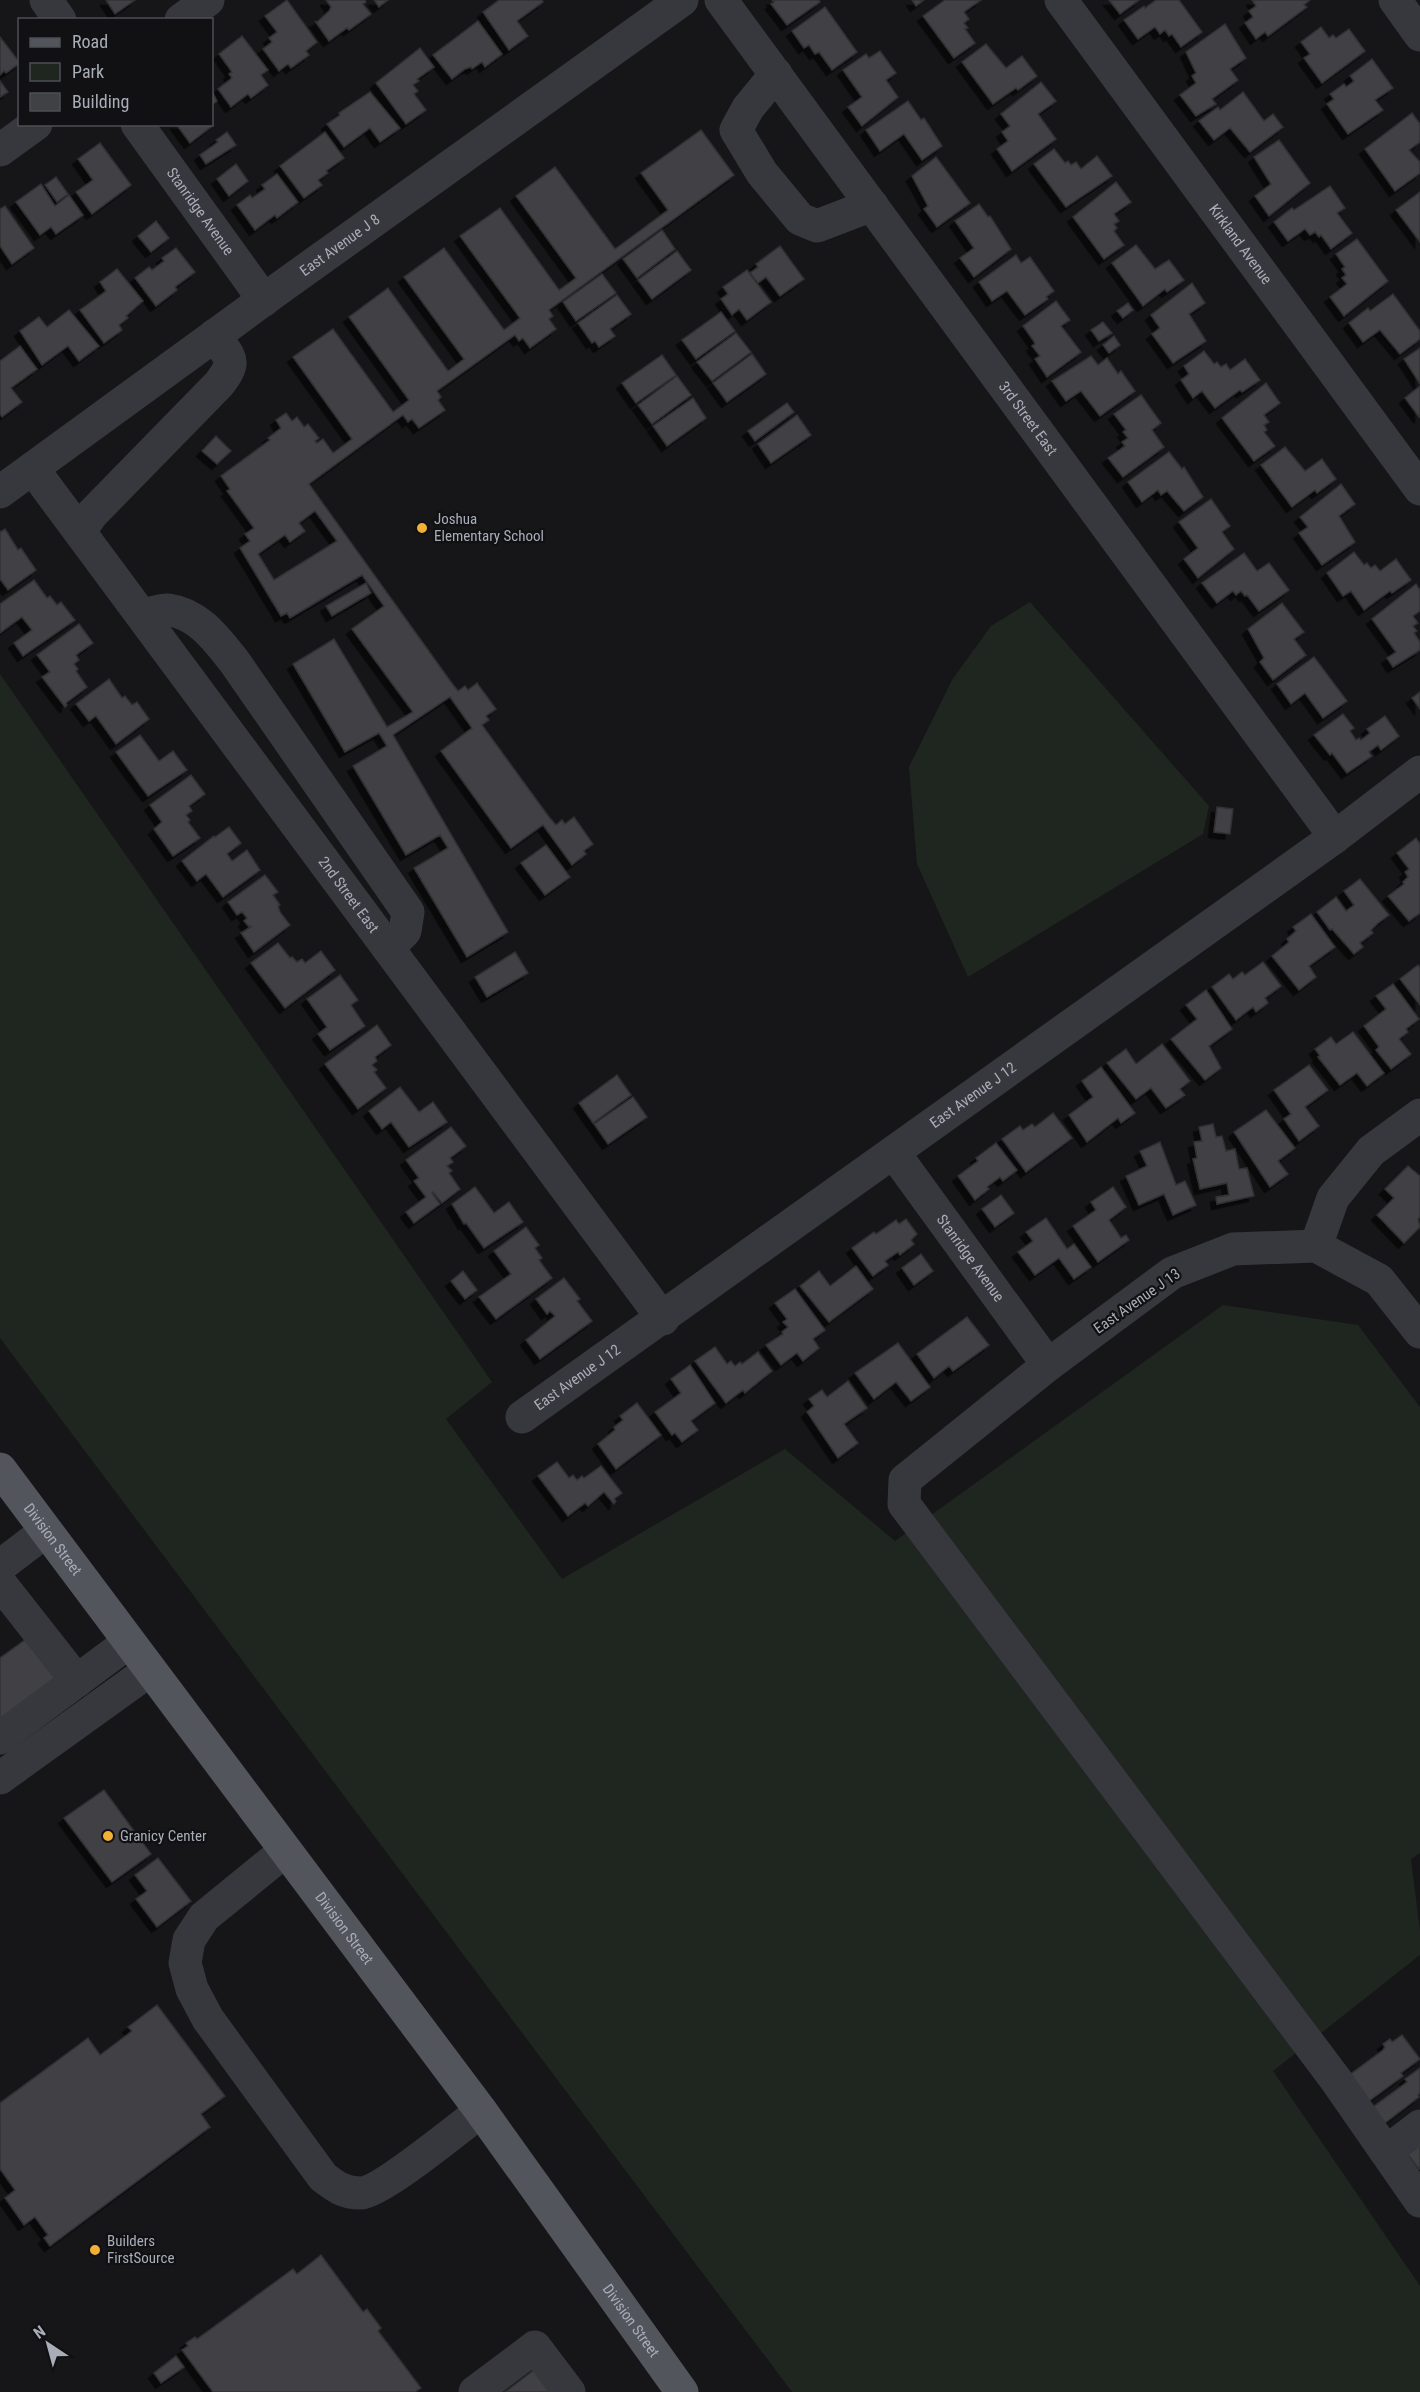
<svg xmlns="http://www.w3.org/2000/svg" width="1420" height="2392" viewBox="0 0 1420 2392" font-family="'Roboto Condensed',sans-serif">
<style>
.green{fill:#1e261f}
.building{fill:#404145;stroke:#303034;stroke-width:1.5;fill-rule:evenodd;filter:url(#shadow)}
.lines{fill:none;stroke-linecap:round;stroke-linejoin:round}
.minor{stroke:#37383d;stroke-width:33}
.major{stroke:#53555c;stroke-width:33}
.poi-dot{fill:#f2b134;stroke:#111113;stroke-width:2}
.labels{text-anchor:middle;stroke-width:4.5;stroke-linejoin:round;paint-order:stroke}
.street-label{font-size:15px;fill:#a8adb8;stroke:#111113}
.poi-label{font-size:15px;fill:#a8adb8;stroke:#111113;text-anchor:start}
</style>
<defs>
<filter id="shadow"><feDropShadow dx="-5.5" dy="5.5" stdDeviation="0" flood-color="#0009"/></filter>
</defs>
<rect width="100%" height="100%" fill="#161618"/>
<g class="green">
<polygon points="1030,602 1209,806 1203,834 968,977 917,864 909,767 952,680 991,626"/>
<polygon points="0,674 492,1382 446,1419 562,1579 785,1449 895,1541 1223,1305 1358,1325 1420,1407 1420,1853 1411,1859 1420,1931 1420,1955 1273,2071 1420,2286 1420,2392 792,2392 0,1338"/>
</g>
<g class="building">
<polygon points="106,0 135,0 115,14"/>
<polygon points="287,0 317,42 306,51 309,55 291,68 288,64 279,71 263,49 272,42 269,38 277,32 265,16"/>
<polygon points="326,0 365,0 366,2 363,4 371,14 349,30 347,28 329,41 315,21 317,22 329,11 331,7"/>
<polygon points="374,0 388,0 379,7"/>
<polygon points="499,0 542,0 543,2 517,21 528,36 509,50 483,12"/>
<polygon points="772,0 819,0 820,2 787,25 771,4 774,2"/>
<polygon points="912,0 924,0 916,6"/>
<polygon points="945,0 981,0 964,12 969,19 964,23 968,28 965,29 975,43 954,58 923,16"/>
<polygon points="1109,0 1139,0 1120,14"/>
<polygon points="1156,0 1179,0 1202,32 1181,47 1172,34 1169,36 1165,30 1160,34 1155,27 1138,39 1124,20 1144,6 1145,8"/>
<polygon points="1252,0 1310,0 1304,5 1307,7 1268,36 1265,32 1256,39 1245,23 1253,17 1249,11 1256,6"/>
<polygon points="825,7 857,52 832,70 819,52 815,54 809,45 804,48 792,31"/>
<polygon points="478,21 502,54 485,67 482,62 472,69 471,67 465,69 452,79 433,55"/>
<polygon points="1225,24 1246,58 1230,69 1238,80 1212,99 1216,104 1196,116 1180,95 1196,83 1192,76 1196,73 1186,52"/>
<polygon points="1321,27 1329,38 1333,35 1336,38 1349,29 1365,51 1322,83 1304,58 1310,54 1301,42"/>
<polygon points="242,36 268,70 261,75 268,85 251,98 248,94 231,107 218,89 232,78 229,74 232,72 219,54"/>
<polygon points="0,37 20,63 6,73 4,71 0,75"/>
<polygon points="986,44 1006,68 1022,56 1037,76 1018,90 1016,88 993,104 962,62"/>
<polygon points="420,48 434,67 417,79 419,81 413,85 418,91 414,94 426,110 406,124 376,83"/>
<polygon points="880,51 896,73 886,80 898,97 862,126 848,107 862,97 843,70 866,54 869,58"/>
<polygon points="1372,59 1393,88 1375,100 1383,110 1348,134 1327,104 1334,99 1330,94 1344,84 1346,87 1354,81 1350,76"/>
<polygon points="0,81 8,92 0,97"/>
<polygon points="1041,82 1056,101 1038,114 1056,139 1012,171 997,149 1008,141 1002,132 1010,126 1001,114"/>
<polygon points="212,91 217,101 212,105"/>
<polygon points="370,92 400,128 380,142 370,128 344,147 327,124 340,115 339,113"/>
<polygon points="1243,92 1264,121 1273,114 1283,127 1250,152 1230,128 1214,140 1199,121 1218,107 1220,110"/>
<polygon points="908,101 921,120 924,118 942,146 922,160 904,134 880,151 866,130"/>
<polygon points="1412,113 1420,124 1420,142 1409,150 1420,162 1420,173 1395,191 1365,149"/>
<polygon points="176,124 210,124 211,127 190,143"/>
<path d="M701 130 734 175 549 310 553 316 549 319 556 329 530 348 523 338 519 341 515 335 437 391 441 397 438 400 445 410 419 428 412 419 408 422 403 415 309 484 451 682 458 691 465 686 468 690 477 683 496 709 486 716 489 720 482 725 549 817 556 825 562 820 565 824 574 817 593 844 584 851 586 854 572 865 543 825 511 848 441 751 472 728 450 697 393 735 508 932 467 957 414 868 448 848 440 835 406 855 353 766 387 746 379 733 345 752 293 664 334 639 387 727 413 712 352 629 384 606 362 575 290 618 287 613 281 616 240 548 250 541 245 534 254 528 227 491 230 489 221 476 270 440 268 438 281 428 276 420 286 413 292 421 297 417 304 427 308 424 319 438 315 441 317 443 323 439 333 453 352 439 293 357 333 329 393 412 409 400 349 317 388 288 448 371 464 359 404 277 444 248 504 330 520 318 460 236 500 208 559 290 576 278 516 196 555 167 615 249 668 210 641 173ZM315 511 337 541 274 580 258 554 285 535 290 542 305 531 299 523Z"/>
<polygon points="227,132 236,145 206,164 200,155 218,142 216,140"/>
<polygon points="325,132 344,158 326,171 328,173 318,180 322,185 304,198 280,166"/>
<polygon points="1279,140 1310,183 1269,216 1255,196 1271,184 1254,157"/>
<polygon points="100,143 131,185 92,214 76,192 93,180 78,159"/>
<polygon points="1054,149 1065,163 1068,161 1071,165 1076,162 1081,169 1097,156 1112,176 1066,207 1034,164"/>
<polygon points="936,157 970,203 937,227 924,209 928,206 912,176"/>
<polygon points="236,164 248,181 229,196 217,179"/>
<polygon points="277,174 298,202 277,218 275,215 255,230 237,205 250,195 252,198 265,189 262,185"/>
<polygon points="56,177 68,194 57,202 45,185"/>
<polygon points="1116,182 1131,202 1114,214 1119,221 1114,224 1117,228 1114,231 1124,245 1104,259 1073,217"/>
<polygon points="41,184 55,206 69,195 83,215 56,234 51,227 40,235 16,202"/>
<polygon points="1330,186 1345,208 1337,213 1352,233 1331,249 1321,235 1319,237 1315,232 1310,235 1305,229 1288,241 1274,222 1292,208 1294,210"/>
<polygon points="1420,192 1420,242 1396,210"/>
<polygon points="979,204 988,217 990,216 1011,249 974,277 960,258 974,248 955,221"/>
<polygon points="5,206 34,248 12,264 0,246 0,209"/>
<polygon points="156,221 169,238 151,252 138,236"/>
<polygon points="662,230 675,249 637,278 623,259"/>
<polygon points="1357,239 1388,281 1344,316 1330,297 1347,284 1342,278 1346,275 1342,269 1345,267 1336,254"/>
<polygon points="1136,245 1155,269 1169,260 1184,280 1167,292 1165,289 1143,306 1112,263"/>
<polygon points="780,246 804,279 780,296 766,277 758,283 750,273 758,267 756,264"/>
<polygon points="176,248 195,272 175,287 177,290 156,306 135,278 149,267 152,270 164,261 162,258"/>
<polygon points="677,251 691,270 652,299 638,280"/>
<polygon points="1016,255 1021,263 1030,257 1054,291 1046,297 1048,299 1025,315 1007,291 992,301 979,282"/>
<polygon points="117,269 143,301 126,316 128,318 119,325 122,330 104,343 80,310 106,291 100,282"/>
<polygon points="747,270 771,302 747,320 739,309 732,315 721,299 728,294 723,287"/>
<polygon points="602,274 616,293 576,321 563,302"/>
<polygon points="1192,283 1205,303 1189,314 1206,341 1173,363 1152,334 1160,328 1151,315"/>
<polygon points="1393,294 1420,331 1420,339 1400,354 1380,330 1363,342 1349,323 1368,308 1370,311"/>
<polygon points="617,295 631,314 610,329 615,336 599,347 595,341 592,343 578,323"/>
<polygon points="1056,301 1070,320 1061,326 1081,352 1047,377 1035,359 1040,356 1032,346 1035,344 1033,340 1023,326"/>
<polygon points="1128,303 1133,310 1123,318 1117,311"/>
<polygon points="69,310 99,346 79,361 68,346 42,365 20,331 39,317 47,327"/>
<polygon points="721,312 735,331 696,359 682,340"/>
<polygon points="1103,322 1112,333 1099,341 1091,330"/>
<polygon points="736,333 751,352 712,381 697,362"/>
<polygon points="1114,336 1120,345 1109,353 1103,345"/>
<polygon points="20,346 37,369 11,388 22,402 2,417 0,414 0,361"/>
<polygon points="1420,348 1420,384 1404,359"/>
<polygon points="1204,351 1214,364 1217,362 1221,367 1226,364 1230,370 1245,359 1260,380 1242,392 1240,390 1215,408 1202,391 1193,398 1181,380 1189,374 1184,366"/>
<polygon points="752,354 766,374 727,402 713,383"/>
<polygon points="662,355 676,375 636,403 622,383"/>
<polygon points="1091,356 1098,365 1107,358 1118,374 1121,371 1135,391 1100,416 1081,391 1066,401 1052,381"/>
<polygon points="677,376 691,395 652,424 638,405"/>
<polygon points="1266,383 1280,403 1264,415 1269,422 1264,425 1267,430 1264,432 1275,446 1254,461 1222,418"/>
<polygon points="1420,386 1420,417 1419,417 1405,398"/>
<polygon points="1141,395 1161,423 1152,430 1164,447 1123,477 1108,458 1125,446 1122,442 1128,438 1123,432 1126,430 1114,414"/>
<polygon points="693,398 706,418 667,446 653,426"/>
<polygon points="787,403 794,412 755,441 748,431"/>
<polygon points="797,415 811,435 771,463 758,444"/>
<polygon points="216,436 231,451 217,464 202,451"/>
<polygon points="1285,447 1305,471 1322,459 1336,479 1317,493 1315,490 1292,507 1261,465"/>
<polygon points="1169,452 1182,469 1184,467 1203,497 1184,511 1167,491 1161,495 1158,490 1142,502 1128,482"/>
<polygon points="1341,484 1355,504 1339,516 1355,542 1322,565 1299,533 1308,527 1300,517"/>
<polygon points="1211,499 1230,526 1222,532 1234,549 1198,578 1184,559 1198,548 1179,522"/>
<polygon points="5,529 18,550 21,548 36,570 8,590 0,579 0,532"/>
<polygon points="1354,552 1364,565 1367,563 1371,568 1375,565 1380,571 1396,559 1411,580 1392,593 1390,591 1364,610 1351,591 1343,596 1327,573"/>
<polygon points="1244,553 1257,571 1269,563 1289,590 1259,611 1247,595 1245,596 1241,591 1236,595 1233,591 1217,603 1202,583"/>
<polygon points="34,580 47,598 50,596 57,605 61,602 75,620 23,656 14,643 32,630 22,617 0,633 0,604"/>
<polygon points="366,583 371,593 332,616 326,606"/>
<polygon points="1416,584 1420,590 1420,611 1413,616 1418,623 1413,626 1417,631 1414,633 1420,642 1420,650 1393,667 1387,658 1396,652 1372,619"/>
<polygon points="1282,603 1304,632 1294,639 1306,655 1273,680 1260,662 1264,658 1248,629"/>
<polygon points="79,624 93,643 76,655 79,660 74,664 78,669 76,671 87,687 66,703 67,705 65,707 42,677 50,672 37,655"/>
<polygon points="1314,657 1347,701 1323,718 1305,693 1291,704 1277,684"/>
<polygon points="109,679 122,698 125,696 132,705 137,702 149,719 116,744 96,716 89,721 76,704"/>
<polygon points="1420,692 1420,709 1412,698"/>
<polygon points="1343,714 1354,728 1350,731 1356,740 1359,738 1361,740 1370,733 1367,729 1385,716 1399,736 1381,750 1378,745 1369,752 1372,756 1347,773 1332,753 1330,755 1314,735"/>
<polygon points="140,735 159,761 173,751 187,770 148,796 116,752"/>
<polygon points="191,775 205,794 189,806 192,811 186,815 190,820 188,822 200,838 173,856 154,829 162,822 150,805"/>
<polygon points="1217,807 1233,809 1230,834 1214,832"/>
<polygon points="229,827 241,843 227,854 232,861 247,850 260,870 223,897 206,874 197,881 182,861 214,836 215,837"/>
<polygon points="1416,838 1420,844 1420,913 1409,921 1388,896 1404,884 1403,882 1408,877 1405,872 1409,869 1397,853"/>
<polygon points="546,845 570,877 545,895 521,863"/>
<polygon points="265,875 278,892 273,895 280,905 278,906 280,912 290,925 254,952 241,933 252,926 249,927 244,921 247,918 242,912 237,915 228,902"/>
<polygon points="1360,879 1389,915 1377,924 1371,930 1373,933 1360,943 1363,947 1354,954 1332,929 1330,930 1317,912 1336,897 1346,911 1354,905 1344,891"/>
<polygon points="1311,914 1335,947 1309,966 1316,977 1299,990 1272,956 1289,942 1287,939 1296,931 1293,927"/>
<polygon points="278,943 290,958 292,957 297,962 302,959 305,963 321,951 335,970 285,1008 251,963"/>
<polygon points="515,952 528,973 487,997 475,977"/>
<polygon points="1263,962 1281,986 1265,998 1268,1003 1256,1012 1253,1007 1236,1020 1212,987 1229,974 1233,979 1242,972 1245,975"/>
<polygon points="1418,965 1420,968 1420,1005 1400,979"/>
<polygon points="340,975 358,1000 351,1005 365,1026 330,1050 318,1034 327,1027 307,999"/>
<polygon points="1393,984 1419,1019 1406,1029 1408,1032 1399,1039 1411,1054 1391,1069 1376,1050 1379,1047 1377,1044 1364,1026 1386,1009 1376,996"/>
<polygon points="1206,990 1232,1029 1209,1046 1221,1068 1205,1080 1171,1039 1197,1019 1186,1005"/>
<polygon points="377,1025 391,1045 375,1057 377,1061 372,1065 377,1070 374,1072 386,1088 358,1109 325,1064"/>
<polygon points="1353,1032 1384,1073 1367,1086 1357,1073 1340,1085 1318,1057 1320,1056 1315,1049 1331,1037 1336,1044"/>
<polygon points="1162,1044 1190,1081 1180,1089 1185,1095 1166,1108 1151,1088 1136,1099 1107,1063 1126,1049 1136,1064"/>
<polygon points="1309,1065 1328,1090 1305,1107 1319,1126 1299,1141 1284,1119 1291,1114 1274,1090"/>
<polygon points="1101,1067 1135,1113 1121,1123 1118,1118 1087,1142 1069,1115 1093,1097 1082,1081"/>
<polygon points="617,1075 631,1095 593,1123 579,1103"/>
<polygon points="400,1087 419,1112 433,1102 447,1122 409,1147 391,1122 382,1129 369,1111"/>
<polygon points="633,1097 647,1117 608,1144 594,1124"/>
<polygon points="1266,1110 1295,1148 1278,1161 1288,1174 1270,1187 1234,1132"/>
<polygon points="1053,1113 1072,1138 1026,1172 1002,1139 1020,1126 1023,1130 1032,1124 1035,1127"/>
<polygon points="1213,1124 1216,1137 1222,1136 1226,1151 1235,1149 1239,1169 1247,1168 1254,1196 1217,1204 1216,1197 1229,1195 1227,1183 1200,1189 1193,1159 1197,1158 1194,1142 1202,1141 1199,1127"/>
<polygon points="451,1127 466,1146 450,1158 453,1162 447,1166 452,1171 449,1173 460,1189 442,1203 433,1192 432,1193 440,1204 414,1223 406,1212 426,1197 414,1181 419,1178 406,1160"/>
<polygon points="1160,1142 1176,1185 1185,1181 1196,1205 1173,1215 1164,1194 1139,1205 1126,1176 1147,1166 1140,1151"/>
<polygon points="996,1143 1017,1170 1003,1181 1000,1177 987,1187 989,1189 975,1200 958,1176 978,1161 976,1158"/>
<polygon points="1408,1166 1420,1176 1420,1217 1418,1219 1420,1227 1404,1243 1377,1215 1394,1198 1385,1189"/>
<polygon points="475,1187 494,1213 509,1202 523,1222 484,1248 466,1223 464,1224 452,1204"/>
<polygon points="1113,1187 1126,1207 1109,1220 1121,1238 1126,1235 1129,1240 1098,1262 1073,1226 1096,1210 1091,1202"/>
<polygon points="1001,1195 1014,1213 995,1227 982,1209"/>
<polygon points="1046,1218 1067,1249 1074,1244 1091,1267 1074,1279 1059,1258 1035,1275 1018,1252 1033,1241 1026,1232"/>
<polygon points="906,1219 917,1234 911,1240 914,1244 900,1255 898,1252 885,1261 888,1265 873,1276 852,1248 874,1232 876,1234 896,1220 899,1224"/>
<polygon points="526,1227 539,1245 535,1248 542,1258 539,1260 552,1278 496,1319 479,1297 511,1274 494,1251"/>
<polygon points="921,1254 933,1271 914,1285 902,1268"/>
<polygon points="856,1266 873,1289 829,1322 800,1286 819,1271 830,1286"/>
<polygon points="463,1271 477,1290 465,1299 451,1281"/>
<polygon points="564,1278 580,1299 577,1301 592,1321 540,1359 526,1340 555,1316 550,1311 547,1314 536,1299"/>
<polygon points="795,1289 825,1330 813,1339 819,1348 803,1361 797,1353 781,1365 766,1345 783,1334 782,1332 788,1327 783,1322 787,1319 775,1303"/>
<polygon points="967,1317 989,1345 953,1371 949,1366 934,1378 917,1354"/>
<polygon points="898,1343 930,1387 911,1401 896,1382 874,1399 855,1373"/>
<polygon points="715,1347 727,1364 731,1361 735,1366 740,1362 742,1364 758,1352 772,1371 745,1393 743,1390 726,1403 695,1361"/>
<polygon points="690,1365 715,1403 691,1421 698,1430 682,1442 675,1433 672,1435 655,1412 681,1393 671,1379"/>
<polygon points="848,1381 867,1408 844,1424 858,1443 838,1458 807,1412 814,1406 809,1399 822,1390 827,1397"/>
<polygon points="637,1403 661,1435 616,1469 598,1444 615,1430 614,1427 623,1420 620,1416"/>
<polygon points="557,1462 569,1478 573,1475 577,1480 582,1476 584,1478 601,1466 622,1493 614,1499 616,1501 614,1504 604,1492 588,1506 585,1503 568,1516 538,1476"/>
<polygon points="36,1632 66,1673 0,1722 0,1658"/>
<polygon points="104,1790 151,1854 112,1882 64,1818"/>
<polygon points="158,1858 191,1901 157,1927 136,1899 147,1891 135,1875"/>
<polygon points="157,2005 225,2096 201,2114 210,2127 50,2246 44,2238 48,2235 35,2217 24,2225 5,2198 15,2190 0,2169 0,2103 88,2038 100,2055 132,2031 128,2027"/>
<polygon points="1402,2035 1420,2059 1401,2073 1403,2076 1369,2101 1348,2076 1383,2050 1385,2047 1383,2044 1390,2039 1392,2042"/>
<polygon points="1420,2068 1420,2093 1418,2095 1419,2097 1385,2123 1373,2107 1407,2082 1405,2079"/>
<polygon points="1420,2142 1420,2168 1419,2169 1406,2152"/>
<polygon points="321,2255 363,2312 367,2309 381,2328 378,2331 421,2388 415,2392 213,2392 182,2350 188,2346 186,2343 195,2337 197,2339 293,2269 297,2274"/>
<polygon points="176,2356 184,2367 161,2383 154,2373"/>
<polygon points="534,2370 550,2392 505,2392"/>
</g>
<g class="lines">
<g class="minor">
<polyline points="46,0 60,20"/>
<path id="s1" d="M721 0 1335 837"/>
<path id="s2" d="M1061 0 1420 489"/>
<polyline points="1395,0 1420,35"/>
<polyline points="181,20 208,0"/>
<polyline points="776,74 748,108 736,130 762,173 800,219 817,226 872,205"/>
<path id="s3" d="M137 124 264 300"/>
<polyline points="0,150 36,124"/>
<path id="s4" d="M33 469 663 1319"/>
<path id="s5" d="M0 492 280 288 682 0"/>
<path d="M80 531 92 514 219 384C238 359 230 360 215 335"/>
<path d="M142 615C150 614 161 609 169 610 199 614 217 640 234 661L408 912 405 931 388 948"/>
<path id="s6" d="M894 1153 1048 1365"/>
<polyline points="1316,1246 1333,1198 1371,1151 1420,1115"/>
<polyline points="1420,1332 1379,1280 1316,1246 1233,1249 1172,1273 1048,1365 905,1480 904,1504 1336,2080 1420,2201"/>
<path id="s7" d="M522 1417 1335 837 1420 772"/>
<polyline points="0,1566 46,1531"/>
<polyline points="0,1583 77,1681"/>
<polyline points="0,1738 129,1642"/>
<polyline points="0,1778 150,1670"/>
<path d="M285 1851 204 1917 189 1940 185 1963 192 1989 208 2019 323 2177C336 2187 344 2193 361 2193 381 2192 460 2127 481 2111"/>
<polyline points="1386,2152 1420,2126"/>
<polyline points="475,2392 535,2347 569,2392"/>
</g>
<path class="major" id="s8" d="M0 1469 481 2111 682 2392"/>
</g>
<g class="poi-dot">
<circle cx="422" cy="528" r="6"/>
<circle cx="108" cy="1836" r="6"/>
<circle cx="95" cy="2250" r="6"/>
</g>
<g class="labels">
<g class="street-label">
<text dy="5" stroke="none"><textPath href="#s3" startOffset="108">Stanridge Avenue</textPath></text>
<text dy="5" stroke="none"><textPath href="#s2" startOffset="303">Kirkland Avenue</textPath></text>
<text dy="5" stroke="none"><textPath href="#s5" startOffset="420">East Avenue J 8</textPath></text>
<text dy="5" stroke="none"><textPath href="#s1" startOffset="519">3rd Street East</textPath></text>
<text dy="5" stroke="none"><textPath href="#s4" startOffset="530">2nd Street East</textPath></text>
<text dy="5" stroke="none"><textPath href="#s7" startOffset="554">East Avenue J 12</textPath></text>
<text dy="5" stroke="none"><textPath href="#s6" startOffset="130">Stanridge Avenue</textPath></text>
<text transform="translate(1137 1301) rotate(-35)" y="5">East Avenue J 13</text>
<text dy="5" stroke="none"><textPath href="#s7" startOffset="68">East Avenue J 12</textPath></text>
<text dy="5" stroke="none"><textPath href="#s8" startOffset="88">Division Street</textPath></text>
<text dy="5" stroke="none"><textPath href="#s8" startOffset="574">Division Street</textPath></text>
<text dy="5" stroke="none"><textPath href="#s8" startOffset="1060">Division Street</textPath></text>
</g>
<g class="poi-label">
<text x="434" y="524">Joshua<tspan x="434" dy="17">Elementary School</tspan></text>
<text x="120" y="1841">Granicy Center</text>
<text x="107" y="2246">Builders<tspan x="107" dy="17">FirstSource</tspan></text>
</g>
</g>
<rect x="18" y="18" width="195" height="108" fill="#111113" stroke="#4d4f55" stroke-width="1.5"/>
<rect x="30" y="38" width="30" height="9" fill="#53555c" stroke="#4d4f55" stroke-width="1.5"/>
<text x="72" y="48" font-size="18" fill="#a8adb8">Road</text>
<rect x="30" y="63" width="30" height="18" fill="#1e261f" stroke="#4d4f55" stroke-width="1.5"/>
<text x="72" y="78" font-size="18" fill="#a8adb8">Park</text>
<rect x="30" y="93" width="30" height="18" fill="#404145" stroke="#4d4f55" stroke-width="1.5"/>
<text x="72" y="108" font-size="18" fill="#a8adb8">Building</text>
<g transform="translate(48 2344) rotate(324)" stroke="#111113" stroke-width="4.5" paint-order="stroke">
<path d="M0-4.5L10 22L0 15L-10 22Z" fill="#a8adb8"/>
<text y="-9" font-size="16" font-weight="bold" text-anchor="middle" fill="#a8adb8">N</text>
</g>
</svg>
